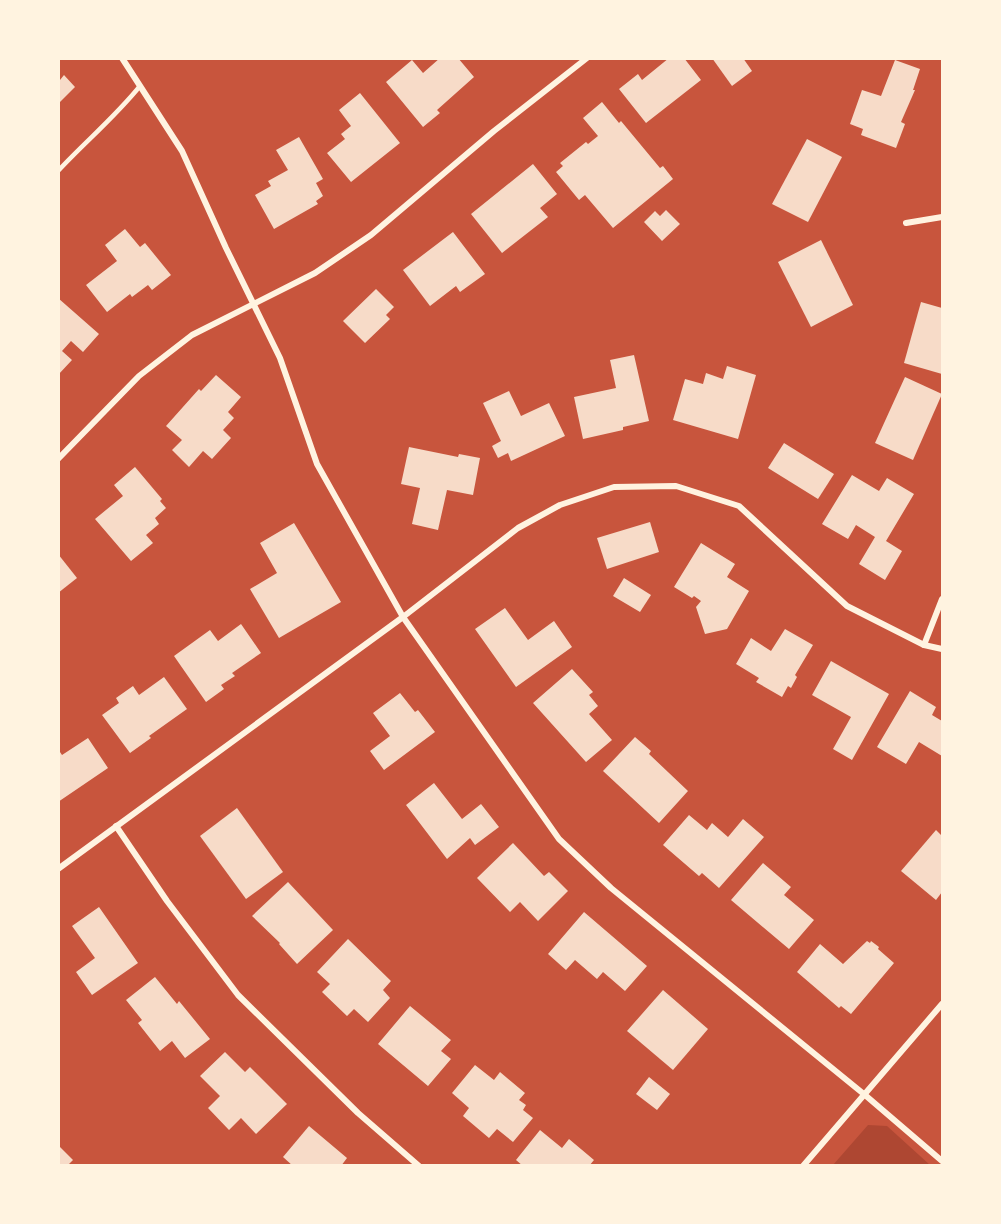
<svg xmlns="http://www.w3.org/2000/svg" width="1001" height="1224" viewBox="0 0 1001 1224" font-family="'Nunito Sans',sans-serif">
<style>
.green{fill:#ae4732}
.building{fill:#f7dbc8}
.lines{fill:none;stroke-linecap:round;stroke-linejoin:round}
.service{stroke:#fff3e0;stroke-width:4.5}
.minor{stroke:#fff3e0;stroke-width:6}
</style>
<rect width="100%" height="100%" fill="#c8553d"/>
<polygon class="green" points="868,1125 887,1126 930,1165 833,1165"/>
<g class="building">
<polygon points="440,58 458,58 474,77 437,110 440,113 423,127 386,82 412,60 423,73"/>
<polygon points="669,58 684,58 701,80 646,123 619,89 638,74 642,80"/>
<polygon points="712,58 743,58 752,71 732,86"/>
<polygon points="895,60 920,69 913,90 915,90 901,122 905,124 896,148 861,135 863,129 850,124 862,90 881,96"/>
<polygon points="64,75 75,87 58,104 58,78 60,80"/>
<polygon points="360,93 400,143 351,182 327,153 345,139 341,134 351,126 339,110"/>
<polygon points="602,102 619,123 621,121 660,168 663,166 673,179 613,228 585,195 579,200 556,172 563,166 560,163 586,142 588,144 598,136 583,118"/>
<polygon points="299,137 323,179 316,183 323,196 316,201 318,204 274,229 255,195 271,186 268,181 288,170 276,150"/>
<polygon points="807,139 842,157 808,222 772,204"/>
<polygon points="533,164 557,194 540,208 548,217 502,253 471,214"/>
<polygon points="666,210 680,224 662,241 644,222 655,211 660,216"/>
<polygon points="125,229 140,247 145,243 171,275 152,290 148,285 132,297 130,294 107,312 86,285 117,261 105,245"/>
<polygon points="453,232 485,274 460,292 456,286 430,306 403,270"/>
<polygon points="821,240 853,305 811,327 778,262"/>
<polygon points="376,289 394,307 386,315 390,319 365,343 343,321"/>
<polygon points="58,298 99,334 83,352 71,341 62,351 72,360 58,375"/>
<polygon points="921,302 942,308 942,374 904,363"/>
<polygon points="634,355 649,421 623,427 623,430 583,439 574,397 616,388 610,360"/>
<polygon points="727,366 756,375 738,439 673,420 685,379 703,384 706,373 723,379"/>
<polygon points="216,375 241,397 228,412 234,418 223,430 231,438 212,459 203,451 189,467 172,450 182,440 166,426 199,389 201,391"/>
<polygon points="905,377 942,394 913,460 875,443"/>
<polygon points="509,391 521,416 549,403 565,436 511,461 508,453 498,458 492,446 501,441 483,403"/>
<polygon points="784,443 834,474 818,499 768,468"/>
<polygon points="409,447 458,457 459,454 480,458 473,495 447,490 438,530 412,524 420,488 401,484"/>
<polygon points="135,467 162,499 160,501 166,508 155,518 159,524 146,535 153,543 131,561 95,519 123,496 114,485"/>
<polygon points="852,475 879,491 887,478 914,494 886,541 902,551 885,580 859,564 875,537 856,525 848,539 822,524"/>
<polygon points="650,522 659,552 607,569 597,538"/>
<polygon points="294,523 341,602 279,638 250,589 277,573 260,543"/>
<polygon points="701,543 735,564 727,577 749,591 727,629 705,634 696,607 701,601 694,596 692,598 674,587"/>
<polygon points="58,554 77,578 58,593"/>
<polygon points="624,578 651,595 640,612 613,596"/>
<polygon points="505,608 528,640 554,621 572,647 516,687 475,629"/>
<polygon points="241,624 261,653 232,673 235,676 221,685 224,689 206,702 174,656 210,630 218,641"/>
<polygon points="785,629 813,645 795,675 797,677 791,688 788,686 782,697 756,682 759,678 736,664 751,638 771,651"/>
<polygon points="831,661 889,694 852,760 833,749 851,717 812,695"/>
<polygon points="572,669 593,692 589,695 598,706 589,714 612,740 586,762 533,703"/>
<polygon points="164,677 187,709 149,736 151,738 130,753 102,715 119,703 116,698 133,686 139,695"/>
<polygon points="910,691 936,707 932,715 942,721 942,756 919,742 906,764 877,747"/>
<polygon points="400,693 415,712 418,710 435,732 384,770 370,751 390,736 373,713"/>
<polygon points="635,737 651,751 649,754 688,791 659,823 603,771"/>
<polygon points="88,738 108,768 58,802 58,749 62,755"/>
<polygon points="434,783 462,819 481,804 499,827 475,845 470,838 447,859 406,805"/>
<polygon points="237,808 283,872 246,899 200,836"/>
<polygon points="689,815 707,830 712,823 728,837 743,819 764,837 719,888 702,873 699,876 663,845"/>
<polygon points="936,830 942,836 942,892 936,900 901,871"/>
<polygon points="513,843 544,876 549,872 568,891 538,921 520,902 510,912 477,878"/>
<polygon points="763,863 791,887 784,895 814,920 789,949 731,900"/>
<polygon points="288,882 333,930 297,964 279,944 280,943 252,916"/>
<polygon points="99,907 138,963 92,995 76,972 95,958 72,926"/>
<polygon points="584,912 647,966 625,991 603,972 597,979 575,960 566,970 548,954"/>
<polygon points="348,939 391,981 383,990 390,998 368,1022 354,1009 347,1016 322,992 330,984 317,972"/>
<polygon points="867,941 870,943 871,941 879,947 878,949 894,963 851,1014 841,1006 839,1008 797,972 820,944 843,964"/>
<polygon points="155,977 177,1004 179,1001 210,1039 185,1058 172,1041 160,1051 138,1023 142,1020 126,1000"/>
<polygon points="663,990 708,1029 673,1070 627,1031"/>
<polygon points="410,1006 451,1040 441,1051 451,1059 428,1086 378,1044"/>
<polygon points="225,1052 245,1072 250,1067 287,1104 256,1134 241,1118 229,1130 208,1108 220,1096 200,1076"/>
<polygon points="475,1065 494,1080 500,1072 525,1093 519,1100 526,1105 523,1110 533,1118 513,1142 497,1129 489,1138 463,1116 469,1108 452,1093"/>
<polygon points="649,1077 670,1094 657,1110 636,1094"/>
<polygon points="309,1126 347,1158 341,1166 293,1166 283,1157"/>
<polygon points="540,1130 562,1148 569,1139 594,1160 589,1166 523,1166 516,1160"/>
<polygon points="58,1145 73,1160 67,1166 58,1166"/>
</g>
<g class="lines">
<path class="service" d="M58 171C85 142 115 117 140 86"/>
<g class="minor">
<polyline points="122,58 182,151 226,248 280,358 317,464 403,617 559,839 611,888 865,1095 942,1161"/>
<polyline points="906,223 942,217"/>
<polyline points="58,459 139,376 192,335 315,273 371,235 494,131 587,58"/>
<polyline points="924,645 942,599"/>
<polyline points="116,826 167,901 238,995 358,1113 419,1166"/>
<polyline points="58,869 403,617 518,528 560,505 614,487 676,486 739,506 847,606 924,645 942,649"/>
<polyline points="803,1166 942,1004"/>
</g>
</g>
<rect width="1001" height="1224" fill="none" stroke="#fff3e0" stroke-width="120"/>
</svg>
